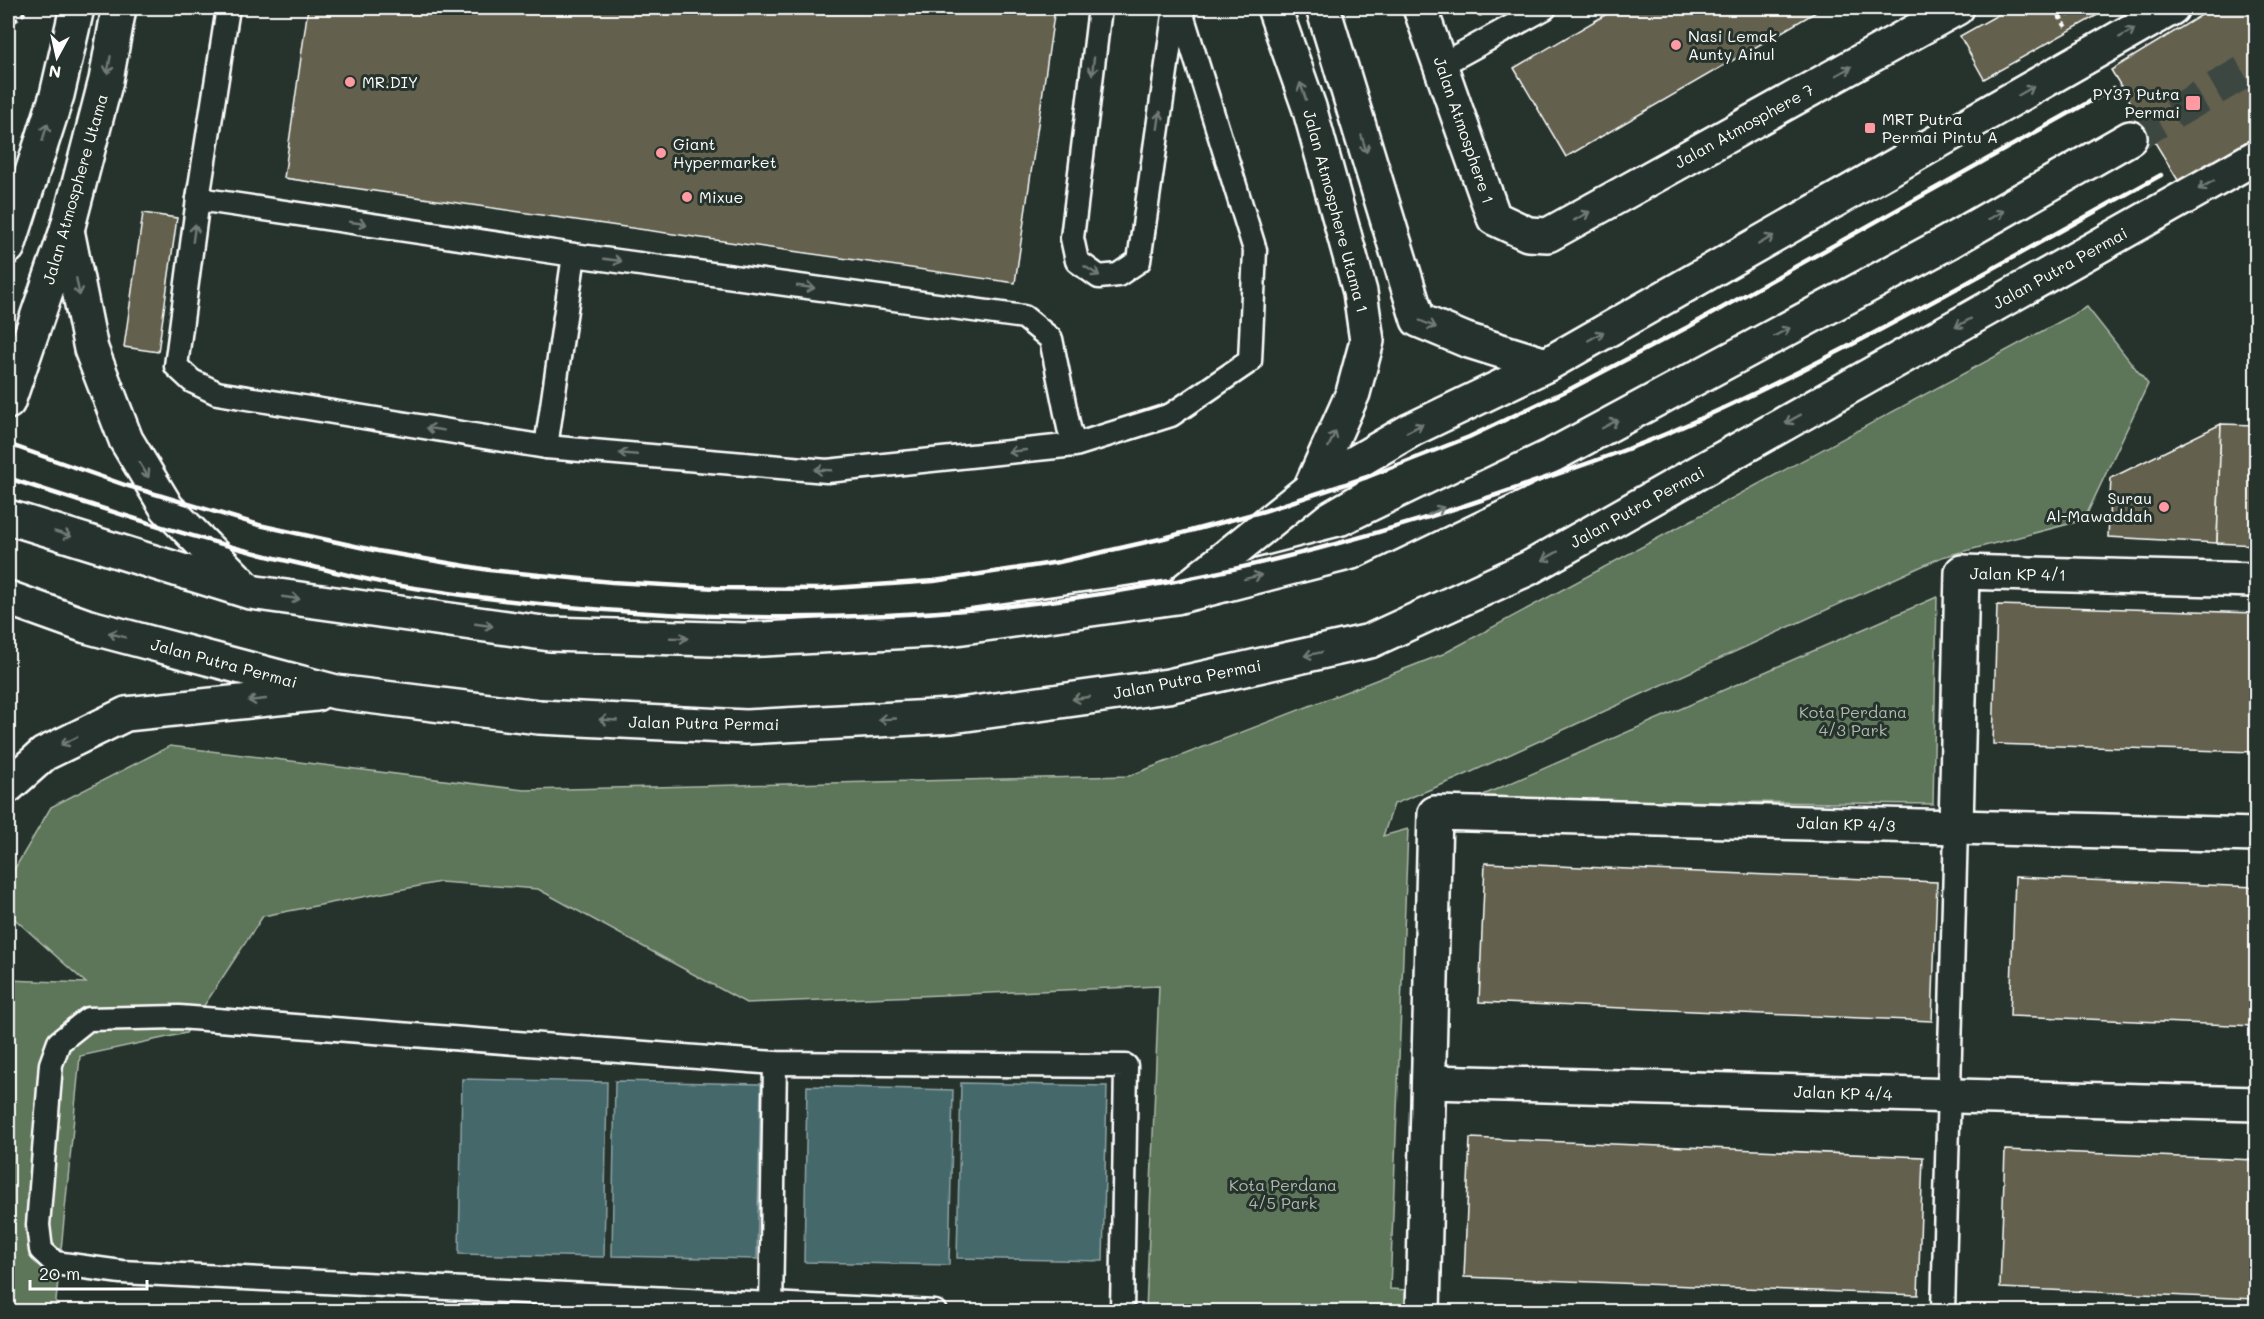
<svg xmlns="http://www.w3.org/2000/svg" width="2264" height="1319" viewBox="0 0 2264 1319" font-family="Mali,sans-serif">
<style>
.green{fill:#5d7458;stroke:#aebaac;stroke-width:1.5}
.water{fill:#44676a;stroke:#8fa4a6;stroke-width:1.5}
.building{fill:#63614d;stroke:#fff;stroke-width:1.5}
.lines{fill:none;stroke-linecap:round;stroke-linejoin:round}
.secondary-tunnel{stroke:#3c4742;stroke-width:33;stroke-dasharray:33 16;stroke-linecap:butt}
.lane-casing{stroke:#fff;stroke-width:27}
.street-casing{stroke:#fff;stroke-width:38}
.secondary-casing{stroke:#fff;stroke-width:38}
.primary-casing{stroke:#fff;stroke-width:38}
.path{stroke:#fff;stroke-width:4;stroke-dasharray:4.5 4.5;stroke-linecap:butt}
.lane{stroke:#26332d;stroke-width:22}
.street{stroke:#26332d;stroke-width:33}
.secondary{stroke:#26332d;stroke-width:33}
.primary{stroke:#26332d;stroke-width:33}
.rail{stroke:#fff;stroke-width:4.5}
.oneway{stroke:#727a76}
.poi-dot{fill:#ff9aa2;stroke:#26332d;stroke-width:2}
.labels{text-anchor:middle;stroke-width:6;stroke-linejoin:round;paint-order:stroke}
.poi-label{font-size:16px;fill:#fff;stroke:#26332d;text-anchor:start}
.street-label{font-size:16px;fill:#fff;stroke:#26332d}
.park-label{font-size:16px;fill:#aebaac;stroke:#26332d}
</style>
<rect width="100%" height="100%" fill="#26332d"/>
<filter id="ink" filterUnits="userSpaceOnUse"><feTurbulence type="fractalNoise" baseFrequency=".0167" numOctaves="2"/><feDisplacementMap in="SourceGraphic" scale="12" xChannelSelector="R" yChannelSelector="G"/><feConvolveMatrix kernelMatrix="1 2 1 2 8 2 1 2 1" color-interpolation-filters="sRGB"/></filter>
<g filter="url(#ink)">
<g class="green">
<polygon points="2087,307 2148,384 2084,520 1942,557 1456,779 1394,804 1383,836 1408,829 1390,1289 1407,1290 1407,1311 1146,1311 1159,986 746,1003 538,889 440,882 263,916 186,1033 80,1056 55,1311 8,1311 8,980 86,983 8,913 8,880 51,807 170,746 524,790 1129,776 1443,654"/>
<polygon points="1937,597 1933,804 1474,799"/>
</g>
<g class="water">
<polygon points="462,1079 607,1082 604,1257 459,1254"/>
<polygon points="615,1081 761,1084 757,1259 612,1256"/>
<polygon points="961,1083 1107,1086 1103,1261 957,1258"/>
<polygon points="807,1086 953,1090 949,1265 804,1262"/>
</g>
<g class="building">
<polygon points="308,8 1055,8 1015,283 284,178"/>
<polygon points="1477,8 1495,8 1480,16"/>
<polygon points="1617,8 1823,8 1566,157 1514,68"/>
<polygon points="2010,8 2110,8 1984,79 1960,36"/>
<polygon points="2213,8 2256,8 2256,136 2179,182 2111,70"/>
<polygon points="143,213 177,218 158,352 124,347"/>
<polygon points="2221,424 2217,543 2108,537 2111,478"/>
<polygon points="2221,424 2256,425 2256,545 2217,543"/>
<polygon points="1997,605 2256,613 2256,752 1993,744"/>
<polygon points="1485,863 1937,882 1932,1021 1479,1002"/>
<polygon points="2015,877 2256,887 2256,1026 2010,1016"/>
<polygon points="1470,1138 1923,1157 1918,1295 1464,1277"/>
<polygon points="2005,1150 2256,1160 2256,1299 2000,1288"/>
</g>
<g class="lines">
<polyline class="secondary-tunnel" points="2130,138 2256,65"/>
<defs>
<g id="lane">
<polyline points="1100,8 1072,238 1077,261 1099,277 1118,275 1139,261 1175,8"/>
<polyline points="1441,65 1545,8"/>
<polyline points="198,199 228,8"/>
<polyline points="1075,445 1069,428 1051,339 1024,317 574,255 198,199 176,366 192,381 217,393 546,447 827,471 1075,445 1171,415 1250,361 1255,250 1180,8"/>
<polyline points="546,447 574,255"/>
<polyline points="771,1312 775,1063"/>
<polyline points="935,1312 121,1272 55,1263 41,1250 38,1225 51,1064 59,1042 88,1019 179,1017 775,1063 1126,1066 1122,1312"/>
<polyline points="1943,1312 1956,827"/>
</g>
<g id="street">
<polyline points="1420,8 1494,218 1528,234 1548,235 1957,8"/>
<polyline points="1956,827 1962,572 2256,580"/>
<polyline points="1429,1082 2256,1104"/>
<polyline points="1423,1312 1435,813 2256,835"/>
</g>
<g id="secondary">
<polyline points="1323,8 1418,320 1466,340 1546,365"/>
<polyline points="67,230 91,349 126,440 167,508 247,589"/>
<polyline points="8,247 57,95 77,8"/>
<polyline points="8,402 67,230 106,80 119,8"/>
<polyline points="1310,489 1411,430 1546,365 2172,8"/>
<polyline points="8,517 250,592 550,634 744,640 949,629 1176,597 1352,552 1553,455 1945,244 2130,138"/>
<polyline points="1185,590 1310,489 1353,393 1367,341 1360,292 1309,107 1274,8"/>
<polyline points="8,598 86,626 336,692 539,717 746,727 952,716 1168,686 1370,641 1529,568 2256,157"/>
<polyline points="8,786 44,754 126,714 316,694"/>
</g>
<polyline id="primary" points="8,204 30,180"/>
</defs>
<use href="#lane" class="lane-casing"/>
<use href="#street" class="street-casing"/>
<use href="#secondary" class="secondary-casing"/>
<use href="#primary" class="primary-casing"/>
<g class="path">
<polyline points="2053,8 2066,27"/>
<polyline points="2251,8 2256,17"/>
<polyline points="2059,19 2083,8"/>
<polyline points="8,27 30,8"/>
</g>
<use href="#lane" class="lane"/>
<use href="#street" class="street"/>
<use href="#secondary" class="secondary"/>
<use href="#primary" class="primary"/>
<g class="rail">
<polyline points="8,444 125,485 259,525 378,551 489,570 612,582 716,588 818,589 934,581 1059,562 1164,538 1264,511 1367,477 1469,437 1572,388 1688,327 2114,88"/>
<path d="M8 478C112 512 216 546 323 569 349 575 375 582 401 586 592 616 785 626 978 609 1158 593 1337 550 1508 491 1562 472 1616 455 1668 433 1838 359 1998 265 2161 175"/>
</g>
</g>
<defs><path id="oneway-shaft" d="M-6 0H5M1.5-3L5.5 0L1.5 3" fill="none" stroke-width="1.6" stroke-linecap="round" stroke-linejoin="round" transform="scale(1.5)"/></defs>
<g class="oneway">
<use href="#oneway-shaft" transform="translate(2127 33) rotate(-30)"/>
<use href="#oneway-shaft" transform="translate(109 65) rotate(100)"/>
<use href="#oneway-shaft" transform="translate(1093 66) rotate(97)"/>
<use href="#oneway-shaft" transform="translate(1844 71) rotate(-29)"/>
<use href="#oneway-shaft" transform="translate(1303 91) rotate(-109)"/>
<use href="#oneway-shaft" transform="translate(2026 91) rotate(-30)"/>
<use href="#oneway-shaft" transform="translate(1159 120) rotate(-82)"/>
<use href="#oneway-shaft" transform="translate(45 132) rotate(-73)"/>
<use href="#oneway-shaft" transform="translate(1364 144) rotate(73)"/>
<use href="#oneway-shaft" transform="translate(2206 185) rotate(151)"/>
<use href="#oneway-shaft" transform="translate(1996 215) rotate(-30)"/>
<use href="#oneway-shaft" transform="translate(1582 216) rotate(-29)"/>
<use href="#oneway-shaft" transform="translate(358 223) rotate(8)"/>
<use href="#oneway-shaft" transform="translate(194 233) rotate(-82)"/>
<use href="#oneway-shaft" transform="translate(1766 240) rotate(-30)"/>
<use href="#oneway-shaft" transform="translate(613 260) rotate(8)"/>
<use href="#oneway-shaft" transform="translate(1092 271) rotate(32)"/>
<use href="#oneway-shaft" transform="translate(78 287) rotate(79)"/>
<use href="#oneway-shaft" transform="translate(806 287) rotate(8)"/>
<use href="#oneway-shaft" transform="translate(1963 323) rotate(151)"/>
<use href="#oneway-shaft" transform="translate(1428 324) rotate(23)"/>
<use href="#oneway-shaft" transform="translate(1782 332) rotate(-28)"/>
<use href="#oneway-shaft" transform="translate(1596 336) rotate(-30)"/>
<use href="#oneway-shaft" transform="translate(1793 419) rotate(151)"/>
<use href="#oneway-shaft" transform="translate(1610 424) rotate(-28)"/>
<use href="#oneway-shaft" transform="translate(1415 428) rotate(-27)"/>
<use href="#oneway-shaft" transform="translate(435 429) rotate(-171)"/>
<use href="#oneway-shaft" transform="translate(1332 439) rotate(-66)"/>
<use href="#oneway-shaft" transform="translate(1017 451) rotate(174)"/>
<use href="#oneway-shaft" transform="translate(628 454) rotate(-175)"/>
<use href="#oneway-shaft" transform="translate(144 470) rotate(58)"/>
<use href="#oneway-shaft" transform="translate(823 470) rotate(-178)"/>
<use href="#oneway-shaft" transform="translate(1436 511) rotate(-26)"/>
<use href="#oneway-shaft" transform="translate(63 534) rotate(17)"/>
<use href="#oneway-shaft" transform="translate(1550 556) rotate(151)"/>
<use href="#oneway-shaft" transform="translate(1253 577) rotate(-14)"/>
<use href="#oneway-shaft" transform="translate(291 598) rotate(8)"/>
<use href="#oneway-shaft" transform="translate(484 625) rotate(8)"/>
<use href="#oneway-shaft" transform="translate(117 635) rotate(-165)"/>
<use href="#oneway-shaft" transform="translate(679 638) rotate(2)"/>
<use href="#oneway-shaft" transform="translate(1313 654) rotate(168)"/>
<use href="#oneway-shaft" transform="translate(1081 698) rotate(172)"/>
<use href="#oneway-shaft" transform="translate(257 700) rotate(174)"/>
<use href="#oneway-shaft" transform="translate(887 719) rotate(177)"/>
<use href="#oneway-shaft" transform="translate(608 720) rotate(-177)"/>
<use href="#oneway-shaft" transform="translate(69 741) rotate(154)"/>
</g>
</g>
<g class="poi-dot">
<circle cx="1676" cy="45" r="6"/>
<circle cx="350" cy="82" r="6"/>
<rect x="2185" y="95" width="16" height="16" rx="3"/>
<rect x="1864" y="122" width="12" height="12" rx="3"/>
<circle cx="661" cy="153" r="6"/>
<circle cx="687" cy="197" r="6"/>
<circle cx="2164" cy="507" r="6"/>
</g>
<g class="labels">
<g class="poi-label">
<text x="1688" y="42">Nasi Lemak<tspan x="1688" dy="18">Aunty Ainul</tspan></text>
<text x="362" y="88">MR.DIY</text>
<text x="2180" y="100" text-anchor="end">PY37 Putra<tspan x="2180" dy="18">Permai</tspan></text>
<text x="1882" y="125">MRT Putra<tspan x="1882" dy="18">Permai Pintu A</tspan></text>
<text x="673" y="150">Giant<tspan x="673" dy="18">Hypermarket</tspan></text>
<text x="699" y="203">Mixue</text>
<text x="2152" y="504" text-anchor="end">Surau<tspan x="2152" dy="18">Al-Mawaddah</tspan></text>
</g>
<g class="street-label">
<text transform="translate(1744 126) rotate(-29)" y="6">Jalan Atmosphere 7</text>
<text transform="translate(1464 130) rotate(71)" y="6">Jalan Atmosphere 1</text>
<text transform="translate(75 189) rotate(-74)" y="6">Jalan Atmosphere Utama</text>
<text transform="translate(1336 211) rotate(75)" y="6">Jalan Atmosphere Utama 1</text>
<text transform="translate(2060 268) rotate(-29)" y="6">Jalan Putra Permai</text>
<text transform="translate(1637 507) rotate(-29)" y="6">Jalan Putra Permai</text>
<text transform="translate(2018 574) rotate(1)" y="6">Jalan KP 4/1</text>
<text transform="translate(224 663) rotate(15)" y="6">Jalan Putra Permai</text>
<text transform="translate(1187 679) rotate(-11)" y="6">Jalan Putra Permai</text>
<text transform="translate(704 723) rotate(1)" y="6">Jalan Putra Permai</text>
<text transform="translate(1846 824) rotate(2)" y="6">Jalan KP 4/3</text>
<text transform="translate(1843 1093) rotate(2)" y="6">Jalan KP 4/4</text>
</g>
<g class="park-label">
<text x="1853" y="718">Kota Perdana<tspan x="1853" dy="18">4/3 Park</tspan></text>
<text x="1283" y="1191">Kota Perdana<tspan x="1283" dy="18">4/5 Park</tspan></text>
</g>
</g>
<rect width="2264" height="1319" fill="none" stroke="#26332d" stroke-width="30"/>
<rect x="15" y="15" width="2234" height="1289" fill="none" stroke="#fff" stroke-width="2" filter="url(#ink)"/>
<g transform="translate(57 57) rotate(188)" stroke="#26332d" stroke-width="4.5" paint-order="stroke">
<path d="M0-4.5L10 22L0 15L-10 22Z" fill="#ffffff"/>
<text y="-9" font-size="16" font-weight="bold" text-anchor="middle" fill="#ffffff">N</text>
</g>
<path d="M30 1280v9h117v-9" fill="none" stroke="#ffffff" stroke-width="3"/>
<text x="39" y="1280" font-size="18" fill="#ffffff" stroke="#26332d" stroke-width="4.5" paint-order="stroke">20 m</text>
</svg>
